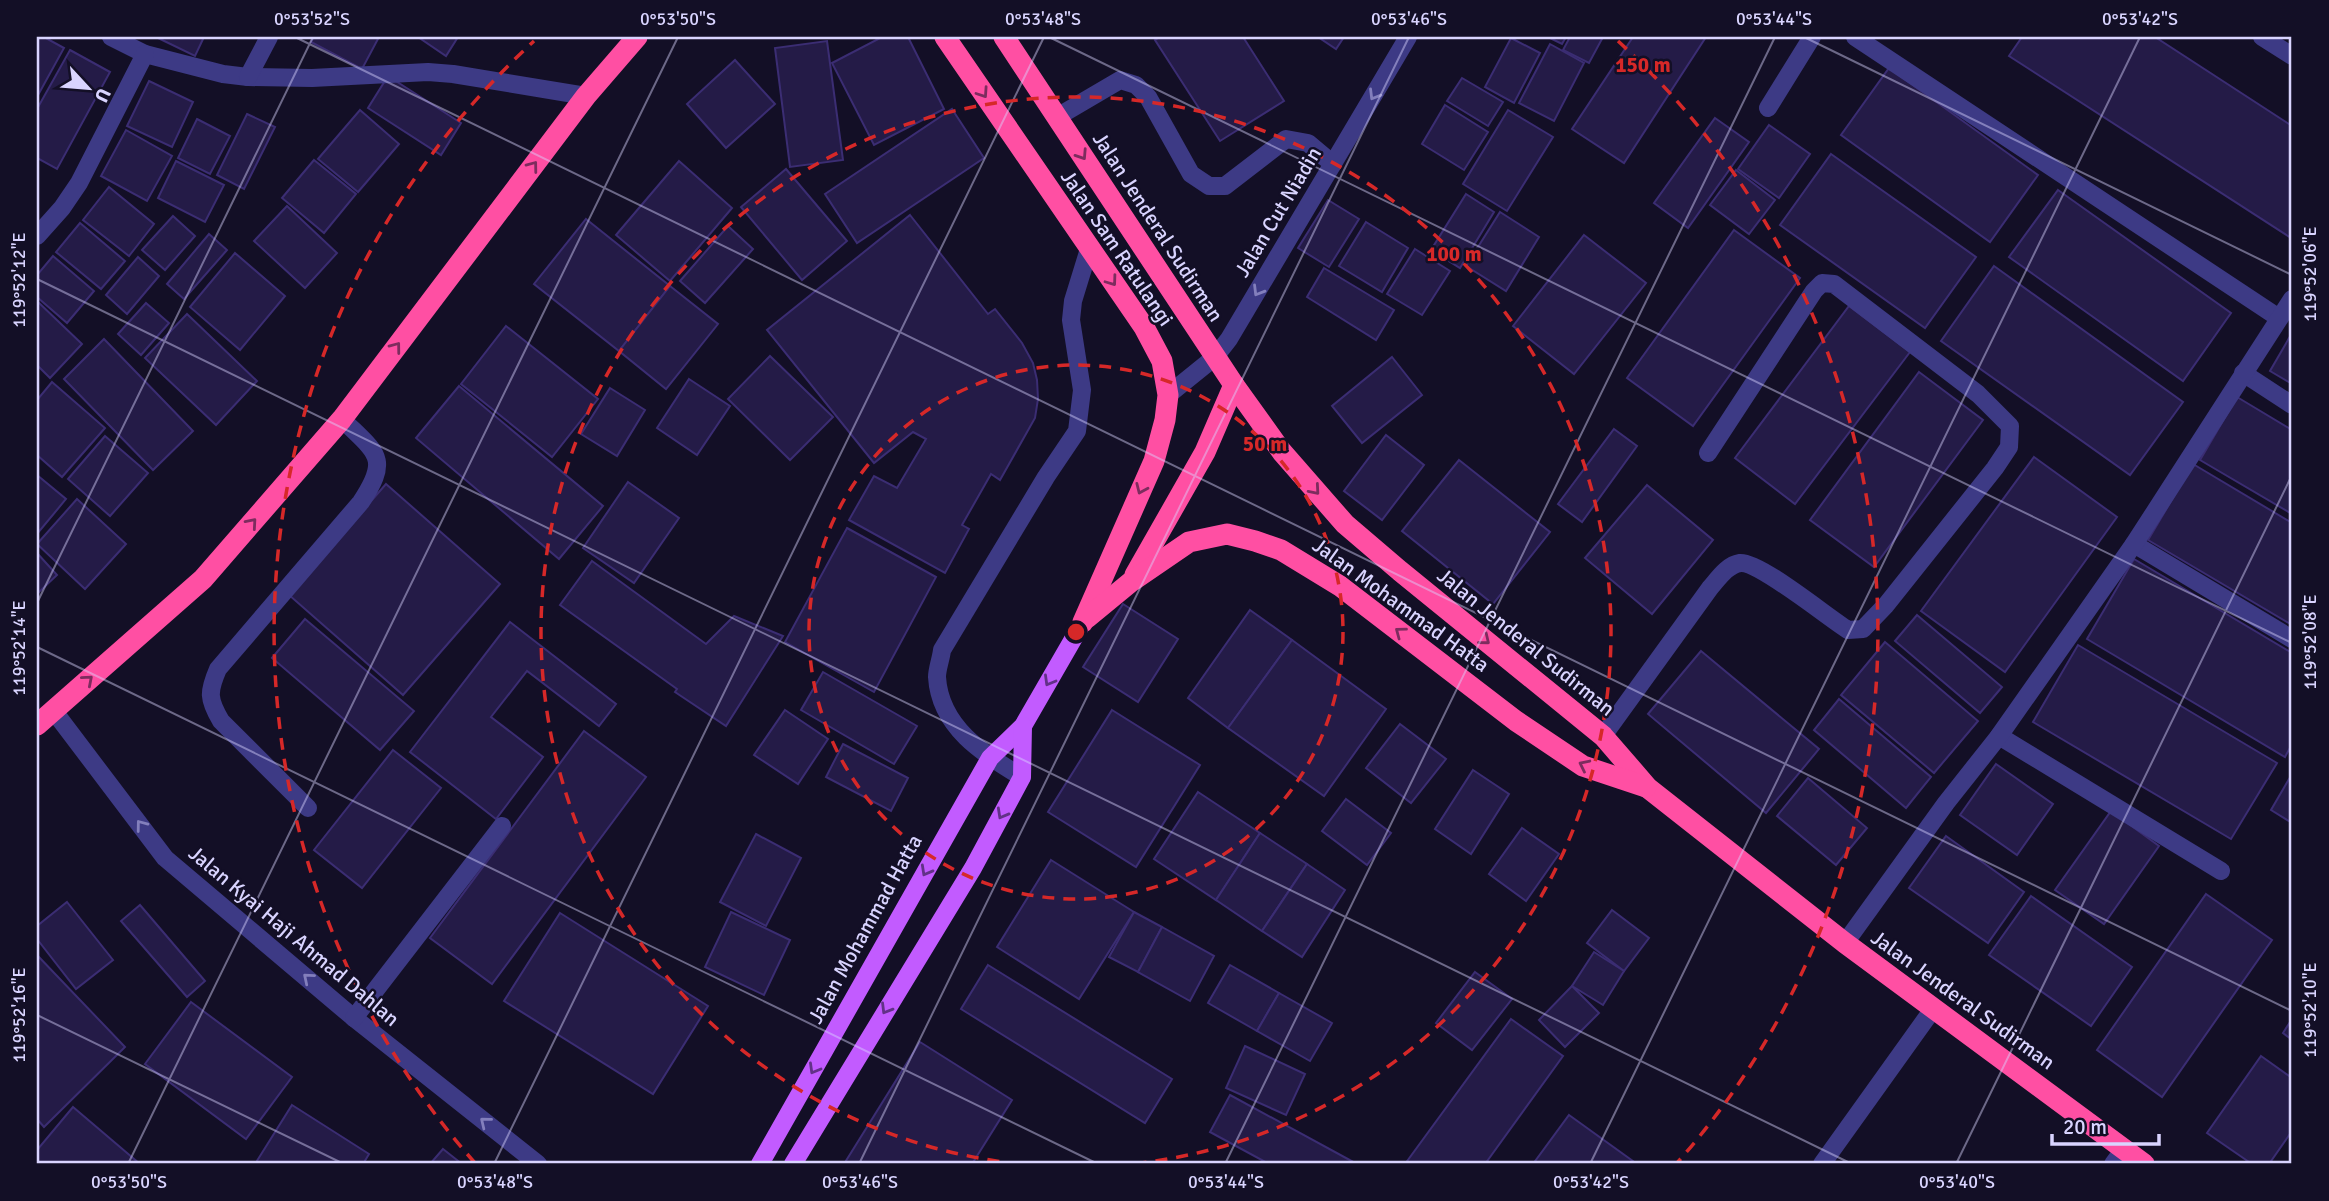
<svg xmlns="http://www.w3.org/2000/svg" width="2329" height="1201" viewBox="0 0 2329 1201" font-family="Signika,sans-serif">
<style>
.building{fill:#241b47;stroke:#3b2d73;stroke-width:2}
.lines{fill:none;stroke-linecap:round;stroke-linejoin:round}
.minor{stroke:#3d3a85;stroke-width:18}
.major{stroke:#c25bff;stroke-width:18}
.highway{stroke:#ff4fa3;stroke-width:21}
.oneway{stroke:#7d2c5e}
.oneway2{stroke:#837fbc}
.oneway3{stroke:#623188}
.ticks{fill:none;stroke:#d9d4ff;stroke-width:2;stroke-opacity:0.45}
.ring{fill:none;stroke:#d62828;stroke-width:3.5;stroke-dasharray:12 9}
.labels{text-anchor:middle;stroke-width:5;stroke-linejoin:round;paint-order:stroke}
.street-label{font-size:21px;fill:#d9d4ff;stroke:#130f26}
.centre{fill:#d62828;stroke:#130f26;stroke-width:3.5}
.ring-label{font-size:21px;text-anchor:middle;font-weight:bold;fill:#d62828;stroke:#130f26;stroke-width:5;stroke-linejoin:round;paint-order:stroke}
.neatline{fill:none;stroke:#d9d4ff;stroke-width:2.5}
.ticks-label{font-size:18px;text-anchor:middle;fill:#d9d4ff}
</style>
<rect width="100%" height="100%" fill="#130f26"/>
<g class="building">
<polygon points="37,37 44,37 64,48 37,97"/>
<polygon points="156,37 204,37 195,56"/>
<polygon points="314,37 379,37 362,69 311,42"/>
<polygon points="418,37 458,37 446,56"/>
<polygon points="882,37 908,37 944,109 874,145 832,63"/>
<polygon points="1160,37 1243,37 1284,101 1220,141 1155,40"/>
<polygon points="1318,37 1344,37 1336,49"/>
<polygon points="1548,37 1566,37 1562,44"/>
<polygon points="1570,37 1603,37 1589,63 1563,50"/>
<polygon points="1633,37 1706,37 1624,163 1572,129"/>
<polygon points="2022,37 2155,37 2292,126 2291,238 2009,56"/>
<polygon points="1511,38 1540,53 1514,103 1485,87"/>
<polygon points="827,41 843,160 790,167 775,48"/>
<polygon points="1550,44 1584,63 1554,121 1519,103"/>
<polygon points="70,50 110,72 57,169 37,158 37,109"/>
<polygon points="735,60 775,104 726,148 687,104"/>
<polygon points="1889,68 2038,175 1990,242 1841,135"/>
<polygon points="388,76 461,123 441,155 368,108"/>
<polygon points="1462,78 1503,102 1488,126 1447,101"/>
<polygon points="149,81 193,102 172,147 127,126"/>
<polygon points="1445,105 1488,132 1464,170 1422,144"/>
<polygon points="952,109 984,158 857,243 825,194"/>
<polygon points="360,110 399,144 358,192 318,159"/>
<polygon points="1508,110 1553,137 1507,211 1463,184"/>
<polygon points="247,114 275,127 244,189 217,175"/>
<polygon points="1715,118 1749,142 1688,228 1654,203"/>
<polygon points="197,119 230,136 210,174 178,158"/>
<polygon points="1769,125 1810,154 1779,198 1738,169"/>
<polygon points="126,130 172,156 147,201 101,176"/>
<polygon points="1831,154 1976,257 1925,328 1780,225"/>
<polygon points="314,160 356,194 324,233 282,198"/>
<polygon points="176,161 224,185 205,222 158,198"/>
<polygon points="679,161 732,208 670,281 616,235"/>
<polygon points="786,169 847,241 802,280 741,207"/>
<polygon points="1736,170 1775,200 1749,234 1710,205"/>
<polygon points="109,187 154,224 129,256 83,220"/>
<polygon points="2058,190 2231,313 2183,381 2009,257"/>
<polygon points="1466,194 1494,212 1460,268 1431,250"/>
<polygon points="1328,200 1359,219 1329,267 1298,248"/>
<polygon points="287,206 337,253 305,288 254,241"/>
<polygon points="1500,212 1539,237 1506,291 1466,266"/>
<polygon points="910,215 988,314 995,309 1022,343 1033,363 1037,380 1038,399 1035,418 1000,480 991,474 962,525 969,529 945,573 849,520 874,476 897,488 926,439 913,432 874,463 767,330"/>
<polygon points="173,216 195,236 165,270 142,250"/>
<polygon points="586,219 670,286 619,351 534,284"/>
<polygon points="1366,222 1408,248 1382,292 1339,266"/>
<polygon points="80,223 125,261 101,289 56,252"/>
<polygon points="728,226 753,249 705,303 680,281"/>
<polygon points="1734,230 1800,278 1693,426 1627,378"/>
<polygon points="209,234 227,250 184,299 167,284"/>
<polygon points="1584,235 1646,283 1574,374 1513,326"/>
<polygon points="1415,249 1450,271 1422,315 1387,294"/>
<polygon points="235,253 285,296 240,350 190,307"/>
<polygon points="53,256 94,291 67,323 37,297 37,275"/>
<polygon points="138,257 159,276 127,314 106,295"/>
<polygon points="1994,266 2183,402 2130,475 1941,341"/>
<polygon points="1324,268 1394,310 1376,340 1307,297"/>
<polygon points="670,286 718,324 666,389 619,351"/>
<polygon points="37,301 82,344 50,378 37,365"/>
<polygon points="146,303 169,323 141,355 118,334"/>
<polygon points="1849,306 1910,352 1795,504 1735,458"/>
<polygon points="187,314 257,381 216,425 145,358"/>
<polygon points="506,326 598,399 552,457 461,384"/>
<polygon points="2292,333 2292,384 2270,371"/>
<polygon points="104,339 193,431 153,470 64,379"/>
<polygon points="770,356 833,417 790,460 728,399"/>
<polygon points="1392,357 1422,395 1362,443 1332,406"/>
<polygon points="1919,372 1983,420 1874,567 1810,520"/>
<polygon points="689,379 730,406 697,455 657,428"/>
<polygon points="52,382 105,428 62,477 37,455 37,400"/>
<polygon points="459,386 603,506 559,559 416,438"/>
<polygon points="610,388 645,410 617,456 581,434"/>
<polygon points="2237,397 2292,430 2292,514 2200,460"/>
<polygon points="1614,429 1637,446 1582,522 1558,504"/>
<polygon points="1386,435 1424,465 1382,520 1344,491"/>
<polygon points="105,436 148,473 110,516 68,479"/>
<polygon points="2034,457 2117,517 2005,672 1921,611"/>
<polygon points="1459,460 1550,532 1493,604 1402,531"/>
<polygon points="2193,464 2292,523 2292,625 2148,540"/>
<polygon points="37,475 66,499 37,534"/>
<polygon points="628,482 679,518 634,583 583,548"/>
<polygon points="386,484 500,584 403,695 289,595"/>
<polygon points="1647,485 1713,540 1652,614 1585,558"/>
<polygon points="77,499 126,544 85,589 37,544"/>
<polygon points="847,528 936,577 874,692 785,642"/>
<polygon points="37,553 57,575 37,594"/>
<polygon points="2134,559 2292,653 2292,744 2285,757 2087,639"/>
<polygon points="592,561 706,644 734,616 783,636 726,726 675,692 677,689 560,605"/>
<polygon points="1123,604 1178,639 1138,702 1083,667"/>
<polygon points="1250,610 1292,640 1228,728 1188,698"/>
<polygon points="1917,615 2002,687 1980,713 1895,641"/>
<polygon points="305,619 414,711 380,750 272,658"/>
<polygon points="510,622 616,704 599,726 527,671 491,717 543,757 496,819 410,752"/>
<polygon points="1292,640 1386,709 1324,796 1228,728"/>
<polygon points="1885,642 1978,721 1934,773 1841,695"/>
<polygon points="2078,645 2277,763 2231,839 2033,722"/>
<polygon points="1701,651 1819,749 1766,813 1648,714"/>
<polygon points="823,672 917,726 894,764 801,710"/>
<polygon points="1839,699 1931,777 1906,808 1814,730"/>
<polygon points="785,710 828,739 798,784 754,755"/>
<polygon points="1112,710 1200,765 1136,867 1048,812"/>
<polygon points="1400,724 1446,759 1411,803 1366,768"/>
<polygon points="584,731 646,777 492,984 430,938"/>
<polygon points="843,744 908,778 891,811 826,777"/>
<polygon points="393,750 441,788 362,888 314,850"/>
<polygon points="1996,764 2053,804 2017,855 1960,815"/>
<polygon points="1473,770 1509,794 1471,854 1435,829"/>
<polygon points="2292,774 2292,823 2271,810"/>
<polygon points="1808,778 1867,828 1836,865 1777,816"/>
<polygon points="1198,792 1260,833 1216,900 1154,859"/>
<polygon points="1346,799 1391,833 1367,865 1322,831"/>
<polygon points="2111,811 2159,846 2104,924 2055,890"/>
<polygon points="1522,828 1559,854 1526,901 1489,874"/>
<polygon points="1260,833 1307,864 1262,931 1216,900"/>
<polygon points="756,834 801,858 766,926 720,902"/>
<polygon points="1946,836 2024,892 1988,943 1909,888"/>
<polygon points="1051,860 1134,912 1079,999 997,947"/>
<polygon points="1307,864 1345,890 1302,957 1262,931"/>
<polygon points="2206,894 2272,940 2162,1097 2097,1050"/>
<polygon points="2031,896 2132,967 2091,1026 1989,955"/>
<polygon points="67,902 113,960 76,989 37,939 37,926"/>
<polygon points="140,905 205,981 187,997 121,921"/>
<polygon points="1612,910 1649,938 1624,971 1587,943"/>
<polygon points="731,912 790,940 764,995 705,967"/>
<polygon points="1134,912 1162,927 1138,972 1109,957"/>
<polygon points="560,913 708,1006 653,1094 504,1001"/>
<polygon points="1162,927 1214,956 1190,1001 1138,972"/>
<polygon points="1594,952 1624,971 1603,1005 1572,986"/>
<polygon points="37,955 125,1047 44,1127 37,1119"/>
<polygon points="988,965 1172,1079 1145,1123 961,1009"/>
<polygon points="1230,965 1279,993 1257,1031 1208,1003"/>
<polygon points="1475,972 1512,999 1472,1050 1436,1023"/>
<polygon points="1572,986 1599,1013 1565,1047 1539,1020"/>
<polygon points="1279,993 1332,1023 1310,1061 1257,1031"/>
<polygon points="191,1002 292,1077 246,1139 145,1064"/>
<polygon points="1511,1019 1563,1056 1485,1164 1405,1164"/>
<polygon points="2292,1019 2292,1040 2283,1033"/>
<polygon points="920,1042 1012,1100 972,1164 844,1164"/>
<polygon points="1245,1046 1305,1074 1286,1115 1226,1088"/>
<polygon points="2261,1056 2292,1078 2292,1131 2269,1164 2252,1164 2207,1133"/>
<polygon points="1230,1095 1357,1164 1269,1164 1210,1132"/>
<polygon points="292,1105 369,1154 363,1164 255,1164"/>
<polygon points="73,1107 140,1164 37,1164 37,1150"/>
<polygon points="1569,1115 1637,1164 1533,1164"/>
<polygon points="443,1149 462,1164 430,1164"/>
</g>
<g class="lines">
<g class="minor">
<polyline points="111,37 145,54 223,74 248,77 312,78 428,72 453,74 586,96"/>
<polyline points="1855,37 2279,318"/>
<polyline points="2262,37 2292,56"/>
<polyline points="248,77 269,37"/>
<polyline points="1768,108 1812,37"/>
<polyline points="1057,117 1120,80 1136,85 1148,97 1191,174 1209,186 1225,186 1286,139 1308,143 1333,164"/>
<polyline points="37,236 62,208 79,183 145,54"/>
<polyline points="2243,373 2292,405"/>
<polyline points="1168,395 1215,357 1229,339 1408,37"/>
<polyline points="2134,544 2292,639"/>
<polyline points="53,710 165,858 354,1018 538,1164"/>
<path d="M1603 736 1710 588C1718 579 1727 565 1740 563 1759 561 1827 617 1848 630L1863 629 1886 605 1995 468 2009 447 2010 426 1978 394 1834 284 1822 283 1814 291 1708 453"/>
<polyline points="1999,736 2221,871"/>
<path d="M1022 777C983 754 940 727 937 677 937 669 941 659 942 650L1046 477 1077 431 1082 390 1071 320 1073 301 1089 249"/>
<path d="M308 808 221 721C208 699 208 692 218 669L361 502C391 457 376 453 342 419"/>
<polyline points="1845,943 1946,803 1999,736 2134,544 2292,299"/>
<polyline points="354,1018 502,826"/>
<polyline points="1822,1164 1933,1009"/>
<polyline points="2113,1164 2124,1149"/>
</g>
<g class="major">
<polyline points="760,1164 990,758 1023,726 1083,622"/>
<polyline points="793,1164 973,868 1022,777 1023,726"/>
</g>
<g class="highway">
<polyline points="945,37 1144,327 1162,361 1168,395 1165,420 1154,461 1083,622"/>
<polyline points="1004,37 1234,385 1282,452 1345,524 1400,571 1603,736 1648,788 1845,943 2144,1164"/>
<polyline points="1135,575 1205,452 1234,385"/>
<polyline points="1087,618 1132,581 1189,542 1227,534 1255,541 1281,550 1340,586 1516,721 1583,766 1646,787"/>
<polyline points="37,725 203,579 342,419 586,96 637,37"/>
</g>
</g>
<defs><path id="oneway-chevron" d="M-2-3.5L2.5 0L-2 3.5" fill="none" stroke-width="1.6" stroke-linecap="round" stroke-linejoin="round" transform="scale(1.75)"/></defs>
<g class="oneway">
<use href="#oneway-chevron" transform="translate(983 93) rotate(56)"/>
<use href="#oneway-chevron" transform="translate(1082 155) rotate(57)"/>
<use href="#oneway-chevron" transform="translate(533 166) rotate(-53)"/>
<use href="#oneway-chevron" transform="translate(1112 281) rotate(54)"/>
<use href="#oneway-chevron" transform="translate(396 347) rotate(-53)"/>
<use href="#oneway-chevron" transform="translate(1141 489) rotate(114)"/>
<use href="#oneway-chevron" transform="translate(1315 490) rotate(49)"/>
<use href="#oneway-chevron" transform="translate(252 523) rotate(-49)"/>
<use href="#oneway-chevron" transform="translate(1400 632) rotate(-143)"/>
<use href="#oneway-chevron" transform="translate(1485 640) rotate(39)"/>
<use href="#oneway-chevron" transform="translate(88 680) rotate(-41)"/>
<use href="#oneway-chevron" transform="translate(1584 765) rotate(-154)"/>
</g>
<g class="oneway2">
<use href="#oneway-chevron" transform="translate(1374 95) rotate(121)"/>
<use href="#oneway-chevron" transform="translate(1258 291) rotate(121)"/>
<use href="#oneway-chevron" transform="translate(141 825) rotate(-127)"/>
<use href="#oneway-chevron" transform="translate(308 978) rotate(-140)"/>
<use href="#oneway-chevron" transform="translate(485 1122) rotate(-141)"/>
</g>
<g class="oneway3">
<use href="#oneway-chevron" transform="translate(1049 681) rotate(120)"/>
<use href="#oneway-chevron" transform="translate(1002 814) rotate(119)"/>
<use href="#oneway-chevron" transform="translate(926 871) rotate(119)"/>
<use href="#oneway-chevron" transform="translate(886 1009) rotate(121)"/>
<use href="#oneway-chevron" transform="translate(814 1069) rotate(120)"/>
</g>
<path class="ticks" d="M295 37 2292 1011M1049 37 2292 643M1804 37 2292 275M37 279 1852 1164M37 603 313 37M37 647 1098 1164M37 1015 344 1164M128 1164 678 37M494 1164 1044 37M859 1164 1409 37M1225 1164 1775 37M1590 1164 2140 37M1956 1164 2292 475"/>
<g class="ring">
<circle cx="1076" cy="632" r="267"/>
<path d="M1020 1164A535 535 0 1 1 1132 1164"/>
<path d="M475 1163A802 802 0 0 1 534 41M1618 41A802 802 0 0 1 1677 1163"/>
</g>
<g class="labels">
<g class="street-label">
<text transform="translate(1278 212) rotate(-59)" y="7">Jalan Cut Niadin</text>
<text transform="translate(1158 227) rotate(57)" y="7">Jalan Jenderal Sudirman</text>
<text transform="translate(1117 248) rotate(56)" y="7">Jalan Sam Ratulangi</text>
<text transform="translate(1401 605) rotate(36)" y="7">Jalan Mohammad Hatta</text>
<text transform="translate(1526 642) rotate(39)" y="7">Jalan Jenderal Sudirman</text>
<text transform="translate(865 929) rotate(-61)" y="7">Jalan Mohammad Hatta</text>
<text transform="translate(294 936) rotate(40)" y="7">Jalan Kyai Haji Ahmad Dahlan</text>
<text transform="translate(1963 1000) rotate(36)" y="7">Jalan Jenderal Sudirman</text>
</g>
</g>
<circle cx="1076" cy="632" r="10" class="centre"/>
<g class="ring-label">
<text x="1643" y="72">150 m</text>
<text x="1454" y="261">100 m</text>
<text x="1265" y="451">50 m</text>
</g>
<rect width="2329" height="1201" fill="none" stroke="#130f26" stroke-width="77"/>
<g transform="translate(88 88) rotate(116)" stroke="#130f26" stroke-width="5" paint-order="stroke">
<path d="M0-5L12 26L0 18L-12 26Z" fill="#d9d4ff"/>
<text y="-10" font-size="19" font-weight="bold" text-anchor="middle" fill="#d9d4ff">U</text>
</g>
<path d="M2052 1134v10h107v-10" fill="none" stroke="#d9d4ff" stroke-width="3.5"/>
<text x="2063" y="1134" font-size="21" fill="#d9d4ff" stroke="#130f26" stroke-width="5" paint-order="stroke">20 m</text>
<rect x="38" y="38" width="2252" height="1124" class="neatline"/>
<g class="ticks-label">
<text x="312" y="25">0°53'52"S</text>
<text x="678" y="25">0°53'50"S</text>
<text x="1043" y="25">0°53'48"S</text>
<text x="1409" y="25">0°53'46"S</text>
<text x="1774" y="25">0°53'44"S</text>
<text x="2140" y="25">0°53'42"S</text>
<text transform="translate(2310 274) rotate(-90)" y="6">119°52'06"E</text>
<text transform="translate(19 280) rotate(-90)" y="6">119°52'12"E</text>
<text transform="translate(2310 642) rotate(-90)" y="6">119°52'08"E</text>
<text transform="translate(19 648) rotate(-90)" y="6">119°52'14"E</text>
<text transform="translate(2310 1010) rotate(-90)" y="6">119°52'10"E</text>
<text transform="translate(19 1015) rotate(-90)" y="6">119°52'16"E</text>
<text x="129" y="1188">0°53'50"S</text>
<text x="495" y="1188">0°53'48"S</text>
<text x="860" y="1188">0°53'46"S</text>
<text x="1226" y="1188">0°53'44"S</text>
<text x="1591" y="1188">0°53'42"S</text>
<text x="1957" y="1188">0°53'40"S</text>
</g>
</svg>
